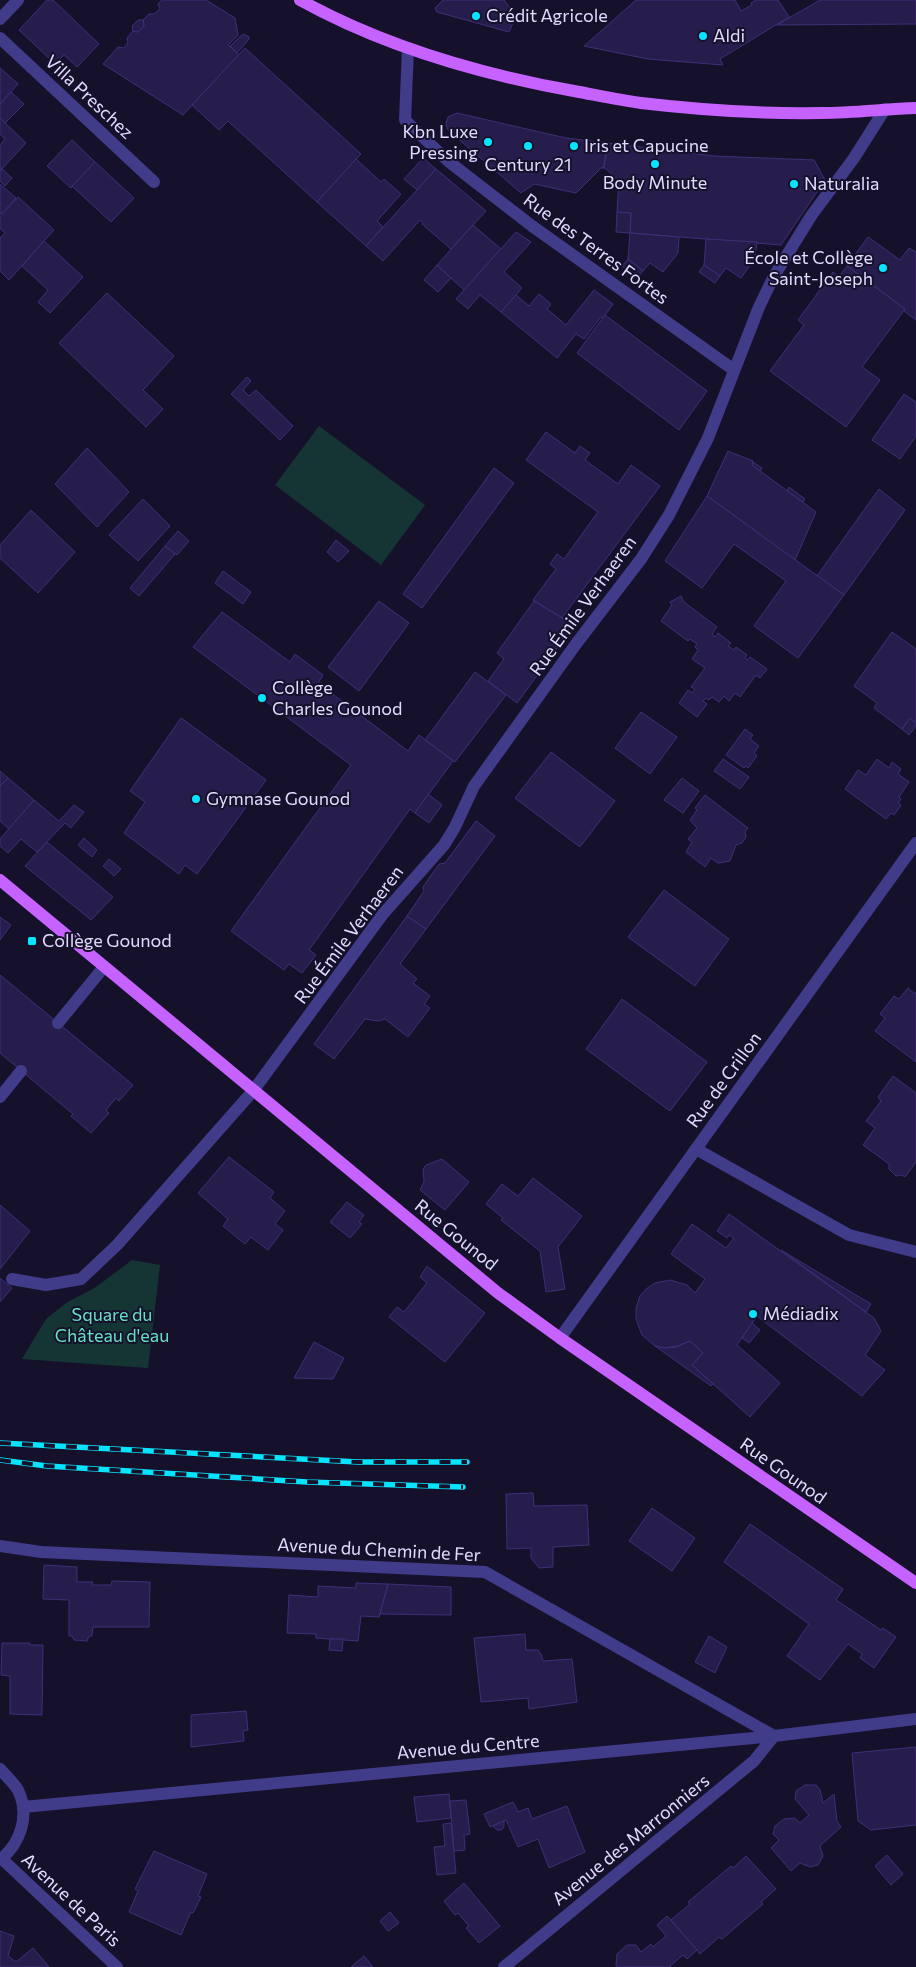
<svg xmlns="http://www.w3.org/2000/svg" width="916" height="1967" viewBox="0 0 916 1967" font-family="Commissioner,sans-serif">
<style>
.green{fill:#143534}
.building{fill:#271d4c;stroke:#3e2f78}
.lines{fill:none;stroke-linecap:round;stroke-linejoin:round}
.lane{stroke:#403c8a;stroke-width:12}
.street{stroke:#403c8a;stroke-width:12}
.primary{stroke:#c662ff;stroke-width:12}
.rail-casing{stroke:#07e4ff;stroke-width:5.5}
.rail{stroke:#16112b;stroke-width:4;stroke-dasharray:11;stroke-linecap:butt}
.poi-dot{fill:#07e4ff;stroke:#16112b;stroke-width:2}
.labels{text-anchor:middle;stroke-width:4;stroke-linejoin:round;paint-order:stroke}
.poi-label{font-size:18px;fill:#e0dbff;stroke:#16112b;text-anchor:start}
.street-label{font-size:18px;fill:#e0dbff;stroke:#16112b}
.park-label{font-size:18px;fill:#65e1c3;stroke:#16112b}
</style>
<rect width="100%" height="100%" fill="#16112b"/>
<g class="green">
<polygon points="319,426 425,505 381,565 275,485"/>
<polygon points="132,1260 160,1265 148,1368 22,1359 46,1319 66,1303 96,1287"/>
</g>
<g class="building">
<polygon points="47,0 53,0 99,44 77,67 64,55 55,64 19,30"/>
<polygon points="162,0 206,0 235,18 238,35 228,45 239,55 183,115 103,64 118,47 124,48 128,43 127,38 133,31 138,32 144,26 143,20 149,14 154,14 160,9 158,4"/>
<polygon points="443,0 504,0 516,16 509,32 437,12 435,8"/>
<polygon points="636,0 735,0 741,11 752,5 751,3 756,0 778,0 789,17 720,59 723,65 648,59 584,46"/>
<polygon points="820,0 916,0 916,24 777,25"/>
<polygon points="138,20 143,20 144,26 138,32 133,31 132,26"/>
<polygon points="243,34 249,37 249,39 237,53 230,46"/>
<polygon points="245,48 361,154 317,202 228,121 219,130 192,105"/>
<polygon points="0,68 18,84 0,104"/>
<polygon points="11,92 24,104 5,123 0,118 0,104"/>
<polygon points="457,113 566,138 608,143 603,169 602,167 576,193 534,184 521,193 448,130 446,124 448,117"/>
<polygon points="0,118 26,143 0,171 0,145 5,139 0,134"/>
<polygon points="72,140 95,162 71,188 47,166"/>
<polygon points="608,143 714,156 814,160 825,180 781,245 630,233 631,213 617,212 619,181 604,167"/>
<polygon points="423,158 436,169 417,190 404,179"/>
<polygon points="356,159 381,182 384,179 401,194 377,221 383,227 366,246 317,202"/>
<polygon points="95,162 134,198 111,222 72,186"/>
<polygon points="2,169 12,178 5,186 0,181 0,171"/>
<polygon points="436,169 486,211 451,249 422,224 423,223 420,220 383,261 366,246"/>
<polygon points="0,184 16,198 0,215"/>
<polygon points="18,197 54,230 9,280 0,271 0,238 5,233 0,228 0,217"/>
<polygon points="617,212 631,213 630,233 616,232"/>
<polygon points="473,225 501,249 464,290 437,265"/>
<polygon points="516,232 531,242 504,272 522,288 501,312 480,295 468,309 456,299"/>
<polygon points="630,233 679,237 678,253 663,272 650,263 643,271 628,259"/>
<polygon points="868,237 900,260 909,248 916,252 916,320 904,311 905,309 847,266"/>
<polygon points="706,239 757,242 755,258 741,278 726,268 720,276 704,265"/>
<polygon points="44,241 83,277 50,313 38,302 48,290 22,266"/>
<polygon points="628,259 643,271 637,278 622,266"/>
<polygon points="437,265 451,278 438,292 424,280"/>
<polygon points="704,265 720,276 715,283 699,272"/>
<polygon points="847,266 905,309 862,367 880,380 846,427 770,371 804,325 798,320 833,272 839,277"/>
<polygon points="594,290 613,304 603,318 601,317 584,339 576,334 557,358 501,312 516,295 529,306 539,294 551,304 547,309 566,325"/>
<polygon points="107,293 174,356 143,390 163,409 146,427 59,343"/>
<polygon points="605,315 707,391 679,430 577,353"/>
<polygon points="247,377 251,381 243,390 249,396 256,390 293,426 280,440 231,394"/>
<polygon points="904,394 916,402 916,436 900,459 872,440"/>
<polygon points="546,432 575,453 580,446 590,453 585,460 618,484 631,465 660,486 562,618 533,600 556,569 550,564 557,554 564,559 598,512 526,460"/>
<polygon points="87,448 129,492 97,527 55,484"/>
<polygon points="728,451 753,461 752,465 816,512 795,560 707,496"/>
<polygon points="753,462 762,468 760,471 752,465"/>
<polygon points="494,468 514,483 422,608 403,594"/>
<polygon points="789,487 805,499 803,502 787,491"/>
<polygon points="879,489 905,510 844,595 817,576"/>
<polygon points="707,496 844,595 798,658 754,626 786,581 734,544 702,588 665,561"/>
<polygon points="143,499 170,526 138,561 109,535"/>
<polygon points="31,510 75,552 38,593 0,558 0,545"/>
<polygon points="178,531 189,541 177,555 165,546"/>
<polygon points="336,540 349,551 338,562 327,552"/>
<polygon points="165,546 175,554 139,596 130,588"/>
<polygon points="223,571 251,592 243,604 215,583"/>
<polygon points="681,596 684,602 717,627 712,634 715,637 718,633 731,643 728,646 734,650 736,647 747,655 745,658 747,660 750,657 767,669 760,678 756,675 740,697 735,693 729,701 724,696 719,702 712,697 709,700 706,698 703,701 707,704 697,717 679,703 688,690 692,693 695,689 691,687 705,668 692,659 698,650 695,647 697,644 690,639 688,641 661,621 672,605 670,602"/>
<polygon points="379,601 409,623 359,691 328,667"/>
<polygon points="534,601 574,625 517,703 488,681 504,659 497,653"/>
<polygon points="222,612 290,662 295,654 323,675 318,683 408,751 419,735 453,761 415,813 410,809 309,950 316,955 302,973 289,964 284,970 231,931 351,765 193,647"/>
<polygon points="892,632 916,649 916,723 910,718 902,729 874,708 877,703 854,686"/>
<polygon points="475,672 506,695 455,762 425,740"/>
<polygon points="641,712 677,737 650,774 615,748"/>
<polygon points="181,718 266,780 197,874 185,865 179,874 124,833 145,802 130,791"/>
<polygon points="910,718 916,723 916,726 909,735 902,729"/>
<polygon points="745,729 753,735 750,739 759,746 754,753 757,756 748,768 746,766 744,768 726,755"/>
<polygon points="551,752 615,801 580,847 515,798"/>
<polygon points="723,759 749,777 740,789 714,771"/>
<polygon points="877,759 889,768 892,762 901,769 898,774 909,782 899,797 901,799 898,803 901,805 894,815 891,813 886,819 845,789 858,770 866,775"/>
<polygon points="0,771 8,778 0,786"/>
<polygon points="8,778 34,800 9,829 0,821 0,786"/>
<polygon points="682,778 699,791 683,813 664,800"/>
<polygon points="428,794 442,805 429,823 415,813"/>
<polygon points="705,795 748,828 745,832 746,837 742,843 736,845 730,861 718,863 711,858 705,867 686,852 692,842 688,839 697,828 690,820 697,810 695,808"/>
<polygon points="34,800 59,821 74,805 84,812 71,828 65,823 37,852 21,839 8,853 0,846 0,839"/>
<polygon points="476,821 495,836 426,929 407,916 424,891 423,887 439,864 445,863"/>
<polygon points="84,838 97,850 92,857 78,845"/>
<polygon points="47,842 113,897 91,920 25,866"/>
<polygon points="109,859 121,869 114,876 103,866"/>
<polygon points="664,890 729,939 695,986 628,937"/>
<polygon points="407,916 426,929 400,964 417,979 413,983 430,996 424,1004 430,1008 408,1037 385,1019 378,1021 365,1019 334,1059 314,1044"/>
<polygon points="0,917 11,925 0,940"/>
<polygon points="0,975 133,1085 119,1101 116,1098 106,1110 109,1113 91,1133 71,1116 73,1114 0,1053"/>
<polygon points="908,988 915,994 916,992 916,1062 875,1031 885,1018 880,1014 894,996 899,999"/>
<polygon points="622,999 707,1062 670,1111 586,1049"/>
<polygon points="893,1076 916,1093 916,1162 905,1177 902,1175 896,1176 889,1169 889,1164 863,1145 875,1128 866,1121 881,1101 878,1097"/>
<polygon points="229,1157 274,1192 270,1198 285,1211 275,1224 283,1230 268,1250 251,1237 245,1244 223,1226 228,1219 198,1193"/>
<polygon points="442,1159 469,1182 445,1210 420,1190 424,1182 423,1169 426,1165"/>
<polygon points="533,1178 582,1216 558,1247 565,1289 546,1292 540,1251 501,1220 503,1218 486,1204 502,1184 518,1196"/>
<polygon points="347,1202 364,1215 359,1222 362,1224 350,1238 330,1222"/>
<polygon points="0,1205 30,1231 0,1269"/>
<polygon points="729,1214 874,1318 881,1331 865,1355 885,1370 862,1396 757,1316 737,1345 780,1383 750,1417 692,1365 703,1353 690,1341 678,1346 664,1348 655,1346 642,1335 636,1319 636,1308 640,1296 646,1289 655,1283 670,1280 687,1285 695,1293 705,1279 671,1254 692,1224 726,1248 734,1238 729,1235 727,1238 717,1231"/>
<polygon points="781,1250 871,1304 866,1312"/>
<polygon points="427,1266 485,1313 445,1362 389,1317 397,1307 404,1312 427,1283 420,1277"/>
<polygon points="0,1278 12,1288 0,1302"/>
<polygon points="752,1323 760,1330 749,1343 742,1338"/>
<polygon points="690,1341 703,1353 692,1365 713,1384 711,1386 655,1346 664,1348 676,1347"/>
<polygon points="314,1342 344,1358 333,1379 294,1378"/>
<polygon points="533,1493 534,1506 587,1505 589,1545 553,1547 553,1567 539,1568 531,1558 531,1548 507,1549 506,1494"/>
<polygon points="652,1508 695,1538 672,1571 629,1541"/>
<polygon points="750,1524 843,1589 836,1600 881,1630 883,1628 896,1637 874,1668 860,1658 862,1654 848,1644 820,1680 787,1656 809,1624 724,1562"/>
<polygon points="44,1565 77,1567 77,1582 93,1582 92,1585 111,1585 112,1581 150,1582 149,1627 93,1627 92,1636 89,1636 87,1641 74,1640 72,1636 69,1636 69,1600 43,1599"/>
<polygon points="356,1583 388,1584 379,1617 361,1616 358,1641 316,1638 316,1634 287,1633 289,1595 318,1597 318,1586 356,1588"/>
<polygon points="388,1584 451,1587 451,1615 380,1614"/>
<polygon points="525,1634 526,1650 538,1650 541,1654 543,1661 572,1659 577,1702 529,1709 528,1698 481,1702 474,1638"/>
<polygon points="709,1636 727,1647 715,1673 695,1662"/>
<polygon points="330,1639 343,1639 342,1651 329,1650"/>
<polygon points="2,1643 30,1643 30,1645 43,1645 42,1715 10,1714 10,1676 1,1675"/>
<polygon points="246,1711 248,1730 243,1731 244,1741 191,1747 191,1715"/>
<polygon points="916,1747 916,1825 871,1830 858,1821 852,1753"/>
<polygon points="805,1785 816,1785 820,1790 823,1803 834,1794 837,1821 841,1827 820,1846 823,1856 818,1865 810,1867 800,1863 791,1871 771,1848 779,1840 773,1834 775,1826 784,1819 795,1818 800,1823 809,1815 795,1799 796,1791"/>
<polygon points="449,1794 451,1818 417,1822 414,1797"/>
<polygon points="466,1800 470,1834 464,1835 465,1850 454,1851 450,1801"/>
<polygon points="513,1802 518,1812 528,1808 532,1819 567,1806 585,1852 549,1868 538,1839 518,1847 506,1820 490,1827 484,1814"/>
<polygon points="504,1821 504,1827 501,1830 497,1830 493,1826"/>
<polygon points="451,1823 456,1873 437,1875 434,1847 445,1846 443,1824"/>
<polygon points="154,1851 207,1874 198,1896 201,1897 193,1913 191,1912 181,1935 129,1912 138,1891 135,1889"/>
<polygon points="887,1855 903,1874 891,1885 875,1866"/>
<polygon points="746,1856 776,1889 761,1902 763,1904 722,1939 719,1937 700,1954 671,1920 690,1904 688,1902 731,1866 733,1868"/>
<polygon points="464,1883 500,1926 479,1943 466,1928 469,1926 458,1913 455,1915 444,1901"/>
<polygon points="390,1912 399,1923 388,1931 380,1921"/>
<polygon points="667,1916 697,1950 687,1959 683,1955 670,1966 671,1967 617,1967 616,1965 617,1954 627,1945 636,1945 641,1952 651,1944 653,1947 666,1936 657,1925"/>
<polygon points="0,1931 14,1936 8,1956 16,1962 33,1948 49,1967 0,1967"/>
<polygon points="364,1956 373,1967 351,1967"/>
</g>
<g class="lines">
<g class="lane">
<polyline points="0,38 154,182"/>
<polyline points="58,1023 104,967"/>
<polyline points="0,1097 21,1071"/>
<polyline points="12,1279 46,1285 81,1279 117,1245 253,1091"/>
</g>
<g class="street">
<polyline points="0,19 18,0"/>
<polyline points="408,49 405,120 448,161 532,226 734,370"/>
<polyline points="253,1091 383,914 444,845 455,827 474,786 576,644 641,559 669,515 708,438 759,307 774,276 811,216 854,158 885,109"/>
<polyline points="696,1149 849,1235 916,1252"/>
<polyline points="560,1338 916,843"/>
<polyline points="0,1546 41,1552 485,1572 774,1736 754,1761 504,1967"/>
<path d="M0 1769C6 1776 14 1783 18 1790 30 1815 21 1843 0 1860"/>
<polyline points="23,1807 774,1736 916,1719"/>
<polyline points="2,1859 117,1967"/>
</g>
<g class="primary">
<path d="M300 0C385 47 479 74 574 91 596 95 619 100 641 103 700 110 762 114 822 113 853 113 885 109 916 108"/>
<polyline points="0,880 498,1293 560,1338 916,1583"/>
</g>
<defs>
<g id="rail">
<polyline points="0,1443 358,1462 467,1462"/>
<polyline points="0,1460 47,1466 307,1482 463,1487"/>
</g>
</defs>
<use href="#rail" class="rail-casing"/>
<use href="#rail" class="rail"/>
</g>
<g class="poi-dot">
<circle cx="476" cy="16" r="5"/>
<circle cx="703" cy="36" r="5"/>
<circle cx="488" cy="142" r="5"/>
<circle cx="528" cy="146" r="5"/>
<circle cx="574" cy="146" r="5"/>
<circle cx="655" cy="164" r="5"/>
<circle cx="794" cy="184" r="5"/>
<circle cx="883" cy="268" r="5"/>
<circle cx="262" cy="698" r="5"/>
<circle cx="196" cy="799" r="5"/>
<rect x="27" y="936" width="10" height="10" rx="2.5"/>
<circle cx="753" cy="1314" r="5"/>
</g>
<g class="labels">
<g class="poi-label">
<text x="486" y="22">Crédit Agricole</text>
<text x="713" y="42">Aldi</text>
<text x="478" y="138" text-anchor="end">Kbn Luxe<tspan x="478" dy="21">Pressing</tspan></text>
<text x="584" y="152">Iris et Capucine</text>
<text x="528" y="171" text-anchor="middle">Century 21</text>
<text x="655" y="189" text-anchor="middle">Body Minute</text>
<text x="804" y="190">Naturalia</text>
<text x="873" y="264" text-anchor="end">École et Collège<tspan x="873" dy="21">Saint-Joseph</tspan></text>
<text x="272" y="694">Collège<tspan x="272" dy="21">Charles Gounod</tspan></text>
<text x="206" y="805">Gymnase Gounod</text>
<text x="42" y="947">Collège Gounod</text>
<text x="763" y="1320">Médiadix</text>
</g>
<g class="street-label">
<text transform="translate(89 97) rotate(43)" y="6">Villa Preschez</text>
<text transform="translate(596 249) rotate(36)" y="6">Rue des Terres Fortes</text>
<text transform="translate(583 606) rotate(-54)" y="6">Rue Émile Verhaeren</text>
<text transform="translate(349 935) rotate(-53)" y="6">Rue Émile Verhaeren</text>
<text transform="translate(724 1080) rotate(-54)" y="6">Rue de Crillon</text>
<text transform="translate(456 1235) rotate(39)" y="6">Rue Gounod</text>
<text transform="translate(783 1471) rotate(35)" y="6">Rue Gounod</text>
<text transform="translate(379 1550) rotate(3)" y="6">Avenue du Chemin de Fer</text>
<text transform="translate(468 1747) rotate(-5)" y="6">Avenue du Centre</text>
<text transform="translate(631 1840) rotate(-39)" y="6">Avenue des Marronniers</text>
<text transform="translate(71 1900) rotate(43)" y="6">Avenue de Paris</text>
</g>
<g class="park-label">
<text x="112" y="1321">Square du<tspan x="112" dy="21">Château d'eau</tspan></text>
</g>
</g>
</svg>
